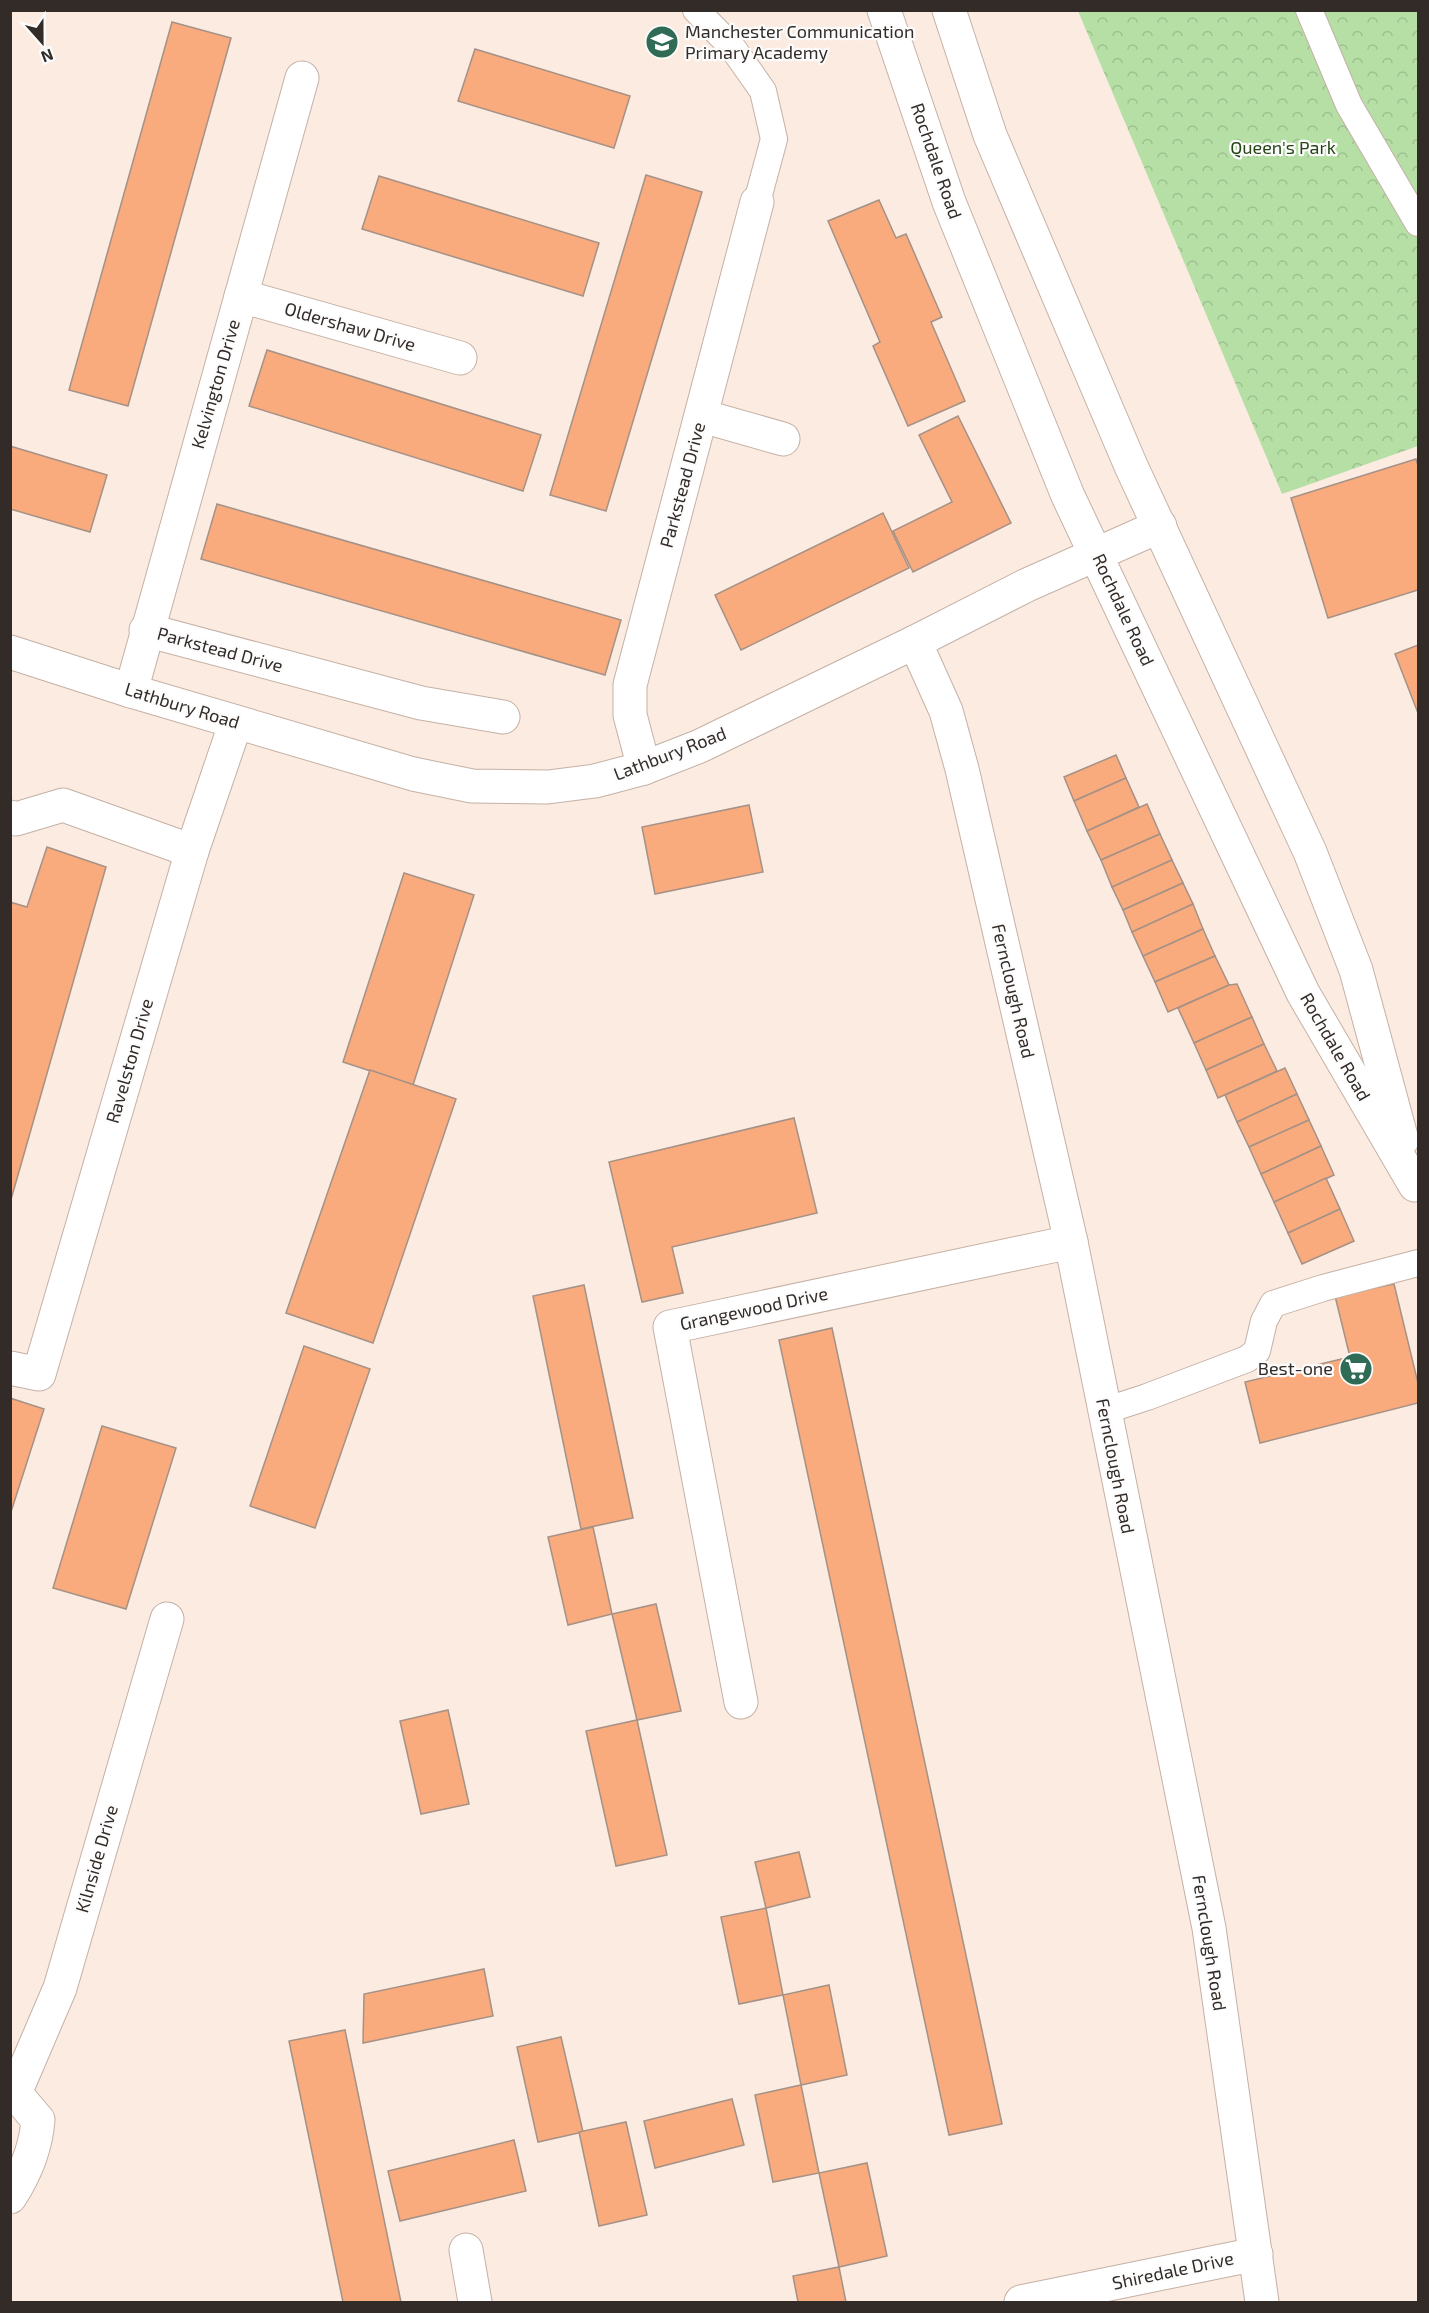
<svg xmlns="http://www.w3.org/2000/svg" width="1429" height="2313" viewBox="0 0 1429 2313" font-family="'Exo 2',sans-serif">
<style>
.park{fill:url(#park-crowns)}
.building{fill:#f9ab7d;stroke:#a59186;stroke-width:1.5}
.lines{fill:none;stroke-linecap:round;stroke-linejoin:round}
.service-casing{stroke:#c5b1a5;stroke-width:28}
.minor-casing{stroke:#c5b1a5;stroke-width:35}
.primary-casing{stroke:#c5b1a5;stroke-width:35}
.service{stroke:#fff;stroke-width:26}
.minor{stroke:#fff;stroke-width:33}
.primary{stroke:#fff;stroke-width:33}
.labels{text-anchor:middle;stroke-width:4.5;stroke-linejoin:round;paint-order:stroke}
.poi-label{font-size:18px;fill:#332b27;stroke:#fcfcfc;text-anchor:start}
.park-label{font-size:18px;fill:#254515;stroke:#fcfcfc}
.street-label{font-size:18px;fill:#332b27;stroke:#fcfcfc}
</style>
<defs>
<pattern id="park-crowns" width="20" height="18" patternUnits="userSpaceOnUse" patternTransform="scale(1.5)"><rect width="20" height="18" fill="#b6dfa6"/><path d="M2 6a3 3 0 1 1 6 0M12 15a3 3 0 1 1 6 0" fill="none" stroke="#9dc08f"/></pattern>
</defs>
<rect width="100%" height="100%" fill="#fcebe1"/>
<polygon class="park" points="1078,11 1418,11 1418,446 1282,494"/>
<g class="building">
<polygon points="172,22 231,38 128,406 69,390"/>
<polygon points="475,49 630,96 614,148 458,101"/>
<polygon points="646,175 702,192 606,511 550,495"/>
<polygon points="379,176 599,243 583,296 362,229"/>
<polygon points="879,200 896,238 906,234 942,317 931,322 965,401 908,426 873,346 880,342 828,221"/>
<polygon points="267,350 541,435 523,491 249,406"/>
<polygon points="958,416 1011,523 913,572 893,531 952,502 919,435"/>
<polygon points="10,446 107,475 90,532 10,509"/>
<polygon points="1416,459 1418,466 1418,590 1328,618 1291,498"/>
<polygon points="217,504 621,620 605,675 201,559"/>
<polygon points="883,513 909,568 741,650 715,595"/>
<polygon points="1418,645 1418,713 1395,654"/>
<polygon points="1116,755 1126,778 1074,801 1064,777"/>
<polygon points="1126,778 1139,807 1087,831 1074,801"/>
<polygon points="1147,804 1160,834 1101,860 1087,831"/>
<polygon points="749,805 763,872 655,894 642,827"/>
<polygon points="1160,834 1172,860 1112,887 1101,860"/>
<polygon points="47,847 106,867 10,1203 10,902 27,907"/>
<polygon points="1172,860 1183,883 1123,910 1112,887"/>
<polygon points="404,873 474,895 413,1085 343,1062"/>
<polygon points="1183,883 1193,904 1132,932 1123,910"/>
<polygon points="1193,904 1203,929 1143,956 1132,932"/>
<polygon points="1203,929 1215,956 1155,982 1143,956"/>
<polygon points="1215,956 1229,985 1168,1012 1155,982"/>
<polygon points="1237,984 1252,1017 1194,1043 1178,1008 1229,985"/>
<polygon points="1252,1017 1264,1044 1206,1070 1194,1043"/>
<polygon points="1264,1044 1277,1071 1218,1098 1206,1070"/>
<polygon points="1285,1068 1297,1094 1237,1122 1225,1095"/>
<polygon points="370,1070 456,1099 373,1343 286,1313"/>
<polygon points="1297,1094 1309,1120 1249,1147 1237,1122"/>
<polygon points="794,1118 817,1213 672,1247 683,1293 642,1302 609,1162"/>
<polygon points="1309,1120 1321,1146 1261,1174 1249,1147"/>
<polygon points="1321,1146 1334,1175 1274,1202 1261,1174"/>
<polygon points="1326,1178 1340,1209 1288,1233 1274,1202"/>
<polygon points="1340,1209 1354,1241 1302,1264 1288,1233"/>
<polygon points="1394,1284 1418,1383 1418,1403 1260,1443 1245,1382 1350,1357 1335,1296"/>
<polygon points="584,1285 633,1518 581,1529 533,1296"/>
<polygon points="832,1328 1002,2124 949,2135 779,1340"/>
<polygon points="304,1346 370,1369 315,1528 250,1506"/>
<polygon points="10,1398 44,1409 10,1515"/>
<polygon points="102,1426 176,1448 126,1609 53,1588"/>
<polygon points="593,1527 612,1614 568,1625 548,1537"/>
<polygon points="656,1604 681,1711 637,1720 612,1614"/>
<polygon points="448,1710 469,1804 421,1814 400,1721"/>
<polygon points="637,1720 667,1855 616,1866 586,1731"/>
<polygon points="799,1852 810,1897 766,1908 755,1862"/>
<polygon points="766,1908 783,1995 739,2004 721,1917"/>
<polygon points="484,1969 493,2016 363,2043 364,1994"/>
<polygon points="829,1985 847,2075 801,2085 783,1995"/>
<polygon points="345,2030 401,2302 343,2302 289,2041"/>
<polygon points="561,2037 583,2132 538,2142 517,2047"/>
<polygon points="801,2085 819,2173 773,2182 755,2095"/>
<polygon points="732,2099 744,2145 655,2168 644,2121"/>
<polygon points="626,2122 647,2215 599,2226 579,2132"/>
<polygon points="514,2140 526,2191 400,2221 388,2171"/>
<polygon points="867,2163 887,2256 839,2267 819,2173"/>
<polygon points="839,2267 846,2302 798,2302 793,2276"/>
</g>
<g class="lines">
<defs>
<g id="service">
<polyline points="696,10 732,47 763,91 774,139 757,202"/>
<polyline points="1309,10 1349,105 1418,223"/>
<polyline points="1104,1411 1147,1397 1247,1359 1257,1351 1264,1321 1273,1304 1323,1288 1418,1263"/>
</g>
<g id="minor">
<polyline points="241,296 460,358"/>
<polyline points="702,416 783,439"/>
<polyline points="146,630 421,703 503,717"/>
<polyline points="915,642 946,711 962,769 1071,1242 1209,1928 1262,2302"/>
<polyline points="10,652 131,691 413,774 472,786 548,787 595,781 644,768 700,746 915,642 1027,585 1160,526"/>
<polyline points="131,691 302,78"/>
<polyline points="644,768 630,715 630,685 757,202"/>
<polyline points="10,817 16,819 63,805 192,851"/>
<polyline points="10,1368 39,1374 192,851 236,722"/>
<polyline points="741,1702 670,1327 1071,1242"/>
<path d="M10 2092 15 2093 38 2120C36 2146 25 2174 10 2197"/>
<polyline points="15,2093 60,1988 167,1619"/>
<polyline points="466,2250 475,2302"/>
<polyline points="1021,2302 1256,2254"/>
</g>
<g id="primary">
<polyline points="884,10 949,202 1068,496 1303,993 1415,1185"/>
<polyline points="949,10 990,135 1131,466 1310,852 1356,970 1402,1140"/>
</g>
</defs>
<use href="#service" class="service-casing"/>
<use href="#minor" class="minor-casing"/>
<use href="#primary" class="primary-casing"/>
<use href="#service" class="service"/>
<use href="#minor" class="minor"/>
<use href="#primary" class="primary"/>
</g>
<defs>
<symbol id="school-disc" viewBox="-11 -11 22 22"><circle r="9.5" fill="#2f6b55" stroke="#fcfcfc"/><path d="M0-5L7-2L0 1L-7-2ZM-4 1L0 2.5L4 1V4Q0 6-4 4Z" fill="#fff"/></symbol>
<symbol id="supermarket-disc" viewBox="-11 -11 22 22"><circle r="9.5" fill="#2f6b55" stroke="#fcfcfc"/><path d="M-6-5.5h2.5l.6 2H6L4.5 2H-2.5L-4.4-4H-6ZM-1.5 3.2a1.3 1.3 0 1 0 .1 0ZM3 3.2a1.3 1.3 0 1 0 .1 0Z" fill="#fff"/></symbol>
</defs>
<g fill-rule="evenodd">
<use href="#school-disc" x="643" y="23" width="38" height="38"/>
<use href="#supermarket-disc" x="1337" y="1350" width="38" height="38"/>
</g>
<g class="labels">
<g class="poi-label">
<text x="685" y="38">Manchester Communication<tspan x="685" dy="21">Primary Academy</tspan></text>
<text x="1333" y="1375" text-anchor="end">Best-one</text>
</g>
<g class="park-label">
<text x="1283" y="154">Queen's Park</text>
</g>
<g class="street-label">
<text transform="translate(936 161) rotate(71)" y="6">Rochdale Road</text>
<text transform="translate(350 327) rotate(16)" y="6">Oldershaw Drive</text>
<text transform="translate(216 384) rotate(-74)" y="6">Kelvington Drive</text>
<text transform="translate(683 485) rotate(-75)" y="6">Parkstead Drive</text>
<text transform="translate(1123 610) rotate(65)" y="6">Rochdale Road</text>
<text transform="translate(220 650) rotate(15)" y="6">Parkstead Drive</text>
<text transform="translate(182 706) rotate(17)" y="6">Lathbury Road</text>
<text transform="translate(670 754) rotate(-21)" y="6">Lathbury Road</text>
<text transform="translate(1013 991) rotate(77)" y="6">Fernclough Road</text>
<text transform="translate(1335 1047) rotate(60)" y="6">Rochdale Road</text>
<text transform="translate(130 1061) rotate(-74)" y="6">Ravelston Drive</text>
<text transform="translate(754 1309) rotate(-12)" y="6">Grangewood Drive</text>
<text transform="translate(1115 1466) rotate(79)" y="6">Fernclough Road</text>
<text transform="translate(97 1859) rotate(-74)" y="6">Kilnside Drive</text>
<text transform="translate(1209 1943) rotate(81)" y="6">Fernclough Road</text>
<text transform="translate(1173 2271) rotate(-12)" y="6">Shiredale Drive</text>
</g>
</g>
<rect width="1429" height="2313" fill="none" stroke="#332b27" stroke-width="24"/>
<g transform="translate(42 42) rotate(159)" stroke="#fcfcfc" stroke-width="4.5" paint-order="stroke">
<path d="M0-4.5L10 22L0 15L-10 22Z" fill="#332b27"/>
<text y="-9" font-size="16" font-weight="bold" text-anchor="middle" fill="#332b27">N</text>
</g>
</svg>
